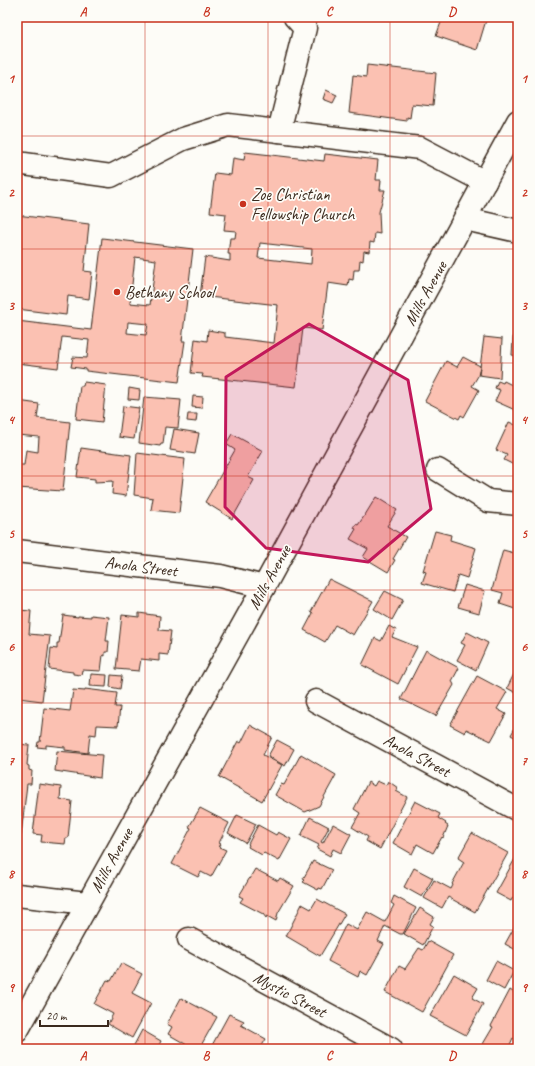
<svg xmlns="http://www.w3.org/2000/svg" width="535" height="1066" viewBox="0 0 535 1066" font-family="Caveat,sans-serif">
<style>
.building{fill:#fbc1b2;stroke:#3b2a1e;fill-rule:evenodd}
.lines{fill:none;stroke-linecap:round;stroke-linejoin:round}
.minor-casing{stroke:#3b2a1e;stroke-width:25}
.major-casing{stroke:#3b2a1e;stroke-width:25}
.minor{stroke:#fdfcf7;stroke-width:22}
.major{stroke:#fdfcf7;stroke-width:22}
.marked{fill:#c2185b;fill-opacity:0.2;stroke:#c2185b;stroke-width:3;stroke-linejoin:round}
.grid{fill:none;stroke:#c8321e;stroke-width:1;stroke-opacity:0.55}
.poi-dot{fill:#c8321e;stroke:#fdfcf7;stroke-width:1.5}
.labels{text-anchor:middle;stroke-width:3.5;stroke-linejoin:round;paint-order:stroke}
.poi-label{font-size:17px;fill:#3b2a1e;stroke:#fdfcf7;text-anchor:start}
.street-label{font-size:17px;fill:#3b2a1e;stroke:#fdfcf7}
.neatline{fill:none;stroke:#c8321e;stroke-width:1.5}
.grid-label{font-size:13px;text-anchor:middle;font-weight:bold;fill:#c8321e}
</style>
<rect width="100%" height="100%" fill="#fdfcf7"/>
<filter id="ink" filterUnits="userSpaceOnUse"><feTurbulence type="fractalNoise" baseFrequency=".025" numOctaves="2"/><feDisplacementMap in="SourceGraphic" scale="8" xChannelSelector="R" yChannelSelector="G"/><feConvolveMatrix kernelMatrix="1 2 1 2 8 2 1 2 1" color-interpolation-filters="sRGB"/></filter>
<g filter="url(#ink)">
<g class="building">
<polygon points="443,17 487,17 477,50 436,36"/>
<polygon points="367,65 436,73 433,106 412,104 410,118 407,117 407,121 349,113 353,75 366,77"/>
<polygon points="326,90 337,95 333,103 323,99"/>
<path d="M245 152 324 161 325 154 378 160 376 180H381L380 190H385L379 212 380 234 375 233 374 243 370 242 369 252 364 251 363 261 360 260 359 270H354L353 280 349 279 348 286 328 283 322 330 303 328 296 387 202 377 203 374 191 373 195 339 207 341 208 330 225 333V337L274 343 278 305 200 296 205 257 230 261V254H228L230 238H235L236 231 224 230 226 214 210 212 215 173 231 175 233 158 244 160ZM260 243 312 249 311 264 258 258Z"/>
<polygon points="17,215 89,224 84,271 92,272 89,299 68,296 66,315 17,309"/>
<path d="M102 238 193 249 182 341H185L179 382 86 371V369L71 367 73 357 87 358 89 340 62 337 58 368 17 363V321L91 330ZM135 257 156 260 150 305 130 303ZM128 322 148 324 146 335 127 333Z"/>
<polygon points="514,326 518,326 518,356 512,355"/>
<polygon points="484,337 502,339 500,378 479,375"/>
<polygon points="463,357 480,366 478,376 472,386 479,390 464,417 461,415 459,419 425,401 446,361 457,367"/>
<polygon points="498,381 503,383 504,381 518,388 518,403 515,410 495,401 500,390 495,388"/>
<polygon points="84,382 106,385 102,422 76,419 80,386 83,386"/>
<polygon points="129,388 140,390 139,400 128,399"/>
<polygon points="193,396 203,397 202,408 192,407"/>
<polygon points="144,397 181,400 178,428 165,427 163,444 161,444 160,446 139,443"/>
<polygon points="18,401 39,404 37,418 70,422 63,491 17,488 18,465 24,465 26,450 38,452 39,437 17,435"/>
<polygon points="123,406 139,408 134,439 119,437"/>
<polygon points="188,414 197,414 196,422 187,421"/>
<polygon points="509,422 518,426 518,467 504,460 507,455 496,450"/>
<polygon points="174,429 199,433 195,454 170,450"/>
<polygon points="232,434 263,451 248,477 254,480 232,519 205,502 235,450 226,444"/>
<polygon points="81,448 131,455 126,496 112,494 113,481 95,482 95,479 77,477"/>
<polygon points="137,453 185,459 179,513 151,510 153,498 134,495"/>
<polygon points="376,497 397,510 387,526 406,537 393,559 395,560 388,572 363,557 368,549 350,539 356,529 354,528 356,524 358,525 365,515"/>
<polygon points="435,531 451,535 450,540 476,548 467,578 458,575 453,592 422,583 426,572 423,571"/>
<polygon points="503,550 518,554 518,610 500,604 503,593 492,590"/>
<polygon points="329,579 373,601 353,635 335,625 325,642 304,630 313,613 311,612"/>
<polygon points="465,585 485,591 479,613 458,607"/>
<polygon points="385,591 403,600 392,620 374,609"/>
<polygon points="17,608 18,610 31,611 29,634 50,636 42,701 18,698 20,680 17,679 17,658 21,658 22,649 17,648"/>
<polygon points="139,613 160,616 159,630 171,631 168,655 159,654 159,661 141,659 139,671 116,669 122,615 139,617"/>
<polygon points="63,615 78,617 78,616 91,617 91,615 109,617 106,641 109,641 108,652 105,652 105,656 103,655 101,671 82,670 81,675 73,674 73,672 49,669 51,648 57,649 57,643 59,643"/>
<polygon points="389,626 396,630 392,637 417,647 398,684 362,665 375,638 381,641"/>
<polygon points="467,632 488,643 476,670 457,660 465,645 461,643"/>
<polygon points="426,650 459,668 452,681 454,685 436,716 401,699"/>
<polygon points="517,668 518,668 518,694 507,688"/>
<polygon points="91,674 107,675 106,687 90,686"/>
<polygon points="111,675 122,676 120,689 110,687"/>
<polygon points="477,676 507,692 497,709 506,714 491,741 466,729 465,733 450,725"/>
<polygon points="85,689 117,693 115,707 120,707 118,726 97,725 96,735 90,734 88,753 65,750 65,747 46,745 46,748 37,747 38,742 40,742 44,708 70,711 73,690 85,691"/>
<polygon points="518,722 518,739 511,735"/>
<polygon points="250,725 272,737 263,755 282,765 262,801 219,777 238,741 241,743"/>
<polygon points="277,740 294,749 285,766 268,756"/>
<polygon points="17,744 29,745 27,765 29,766 29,770 32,771 31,784 27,784 21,835 17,834"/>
<polygon points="57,751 102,755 100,778 55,771"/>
<polygon points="301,754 336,775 319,806 305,812 275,795 281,784 284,785"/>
<polygon points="377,781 386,785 388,781 398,788 396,791 407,797 380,849 366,841 368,837 352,827 360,813 354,809 368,782 374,786"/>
<polygon points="39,784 61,787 60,799 72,801 68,838 66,838 65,844 41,842 42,835 33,834"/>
<polygon points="415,801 440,814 438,818 446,823 445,824 448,826 443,838 442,837 433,853 417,844 412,854 393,843"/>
<polygon points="200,808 229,823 219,843 221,844 219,847 226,850 211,877 201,872 198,877 172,864 191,828 189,827"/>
<polygon points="237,815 256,824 246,843 228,833"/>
<polygon points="310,817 329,827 321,842 323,843 333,824 351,834 341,853 333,849 330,856 317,849 319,845 301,836"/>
<polygon points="258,825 276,835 278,832 291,839 279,861 264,853 262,855 248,847 249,845 248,844"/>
<polygon points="472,833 508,853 475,912 448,897 442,908 424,898 434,880 451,889 453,885 452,884 464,862 458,858"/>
<polygon points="516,857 518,858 518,900 513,897 511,901 496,893"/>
<polygon points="313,861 332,870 322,889 319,888 318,890 303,882 305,880 303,879"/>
<polygon points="414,868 433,878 422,897 404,887"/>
<polygon points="255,869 278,881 280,878 294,886 278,913 276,921 267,916 266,918 263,914 240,902 243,898 239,896"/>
<polygon points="394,896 416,908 403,934 400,934 385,926 378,941 384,944 367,975 360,971 358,977 328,961 346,924 357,930 367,912 385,922 394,905 391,903"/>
<polygon points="317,899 345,914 320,956 286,936 302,904 311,909"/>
<polygon points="420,908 434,917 430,924 433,926 423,945 404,934"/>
<polygon points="516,924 518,925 518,951 505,944"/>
<polygon points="428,941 453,955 422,1012 385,992 399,966 405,969 419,948 423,950"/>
<polygon points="496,961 514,971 504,990 486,980"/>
<polygon points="121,963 142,974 132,993 151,1003 132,1038 108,1024 113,1014 94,1004 107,980 111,981"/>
<polygon points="454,974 478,988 472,998 483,1004 466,1035 430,1016"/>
<polygon points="510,990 518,995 518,1041 513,1038 508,1049 492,1049 483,1044 493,1027 491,1026"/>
<polygon points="181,998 217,1017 199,1049 188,1049 185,1047 187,1045 168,1034 172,1027 167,1024"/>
<polygon points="229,1014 244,1021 241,1025 266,1039 260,1049 210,1049"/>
<polygon points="142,1030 161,1041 157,1049 132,1049"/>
</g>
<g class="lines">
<defs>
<g id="minor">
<polyline points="279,131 305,28 295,17"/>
<polyline points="17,163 111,176 183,139 228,125 420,148 485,182"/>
<polyline points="465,219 518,231"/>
<polyline points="438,470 488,501 518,504"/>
<polyline points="17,551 220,576 264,587"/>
<polyline points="316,701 518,810"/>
<polyline points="17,895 87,903"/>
<polyline points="189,939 391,1049"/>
</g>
<polyline id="major" points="17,1031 264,587 518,121"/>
</defs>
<use href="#minor" class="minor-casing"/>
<use href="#major" class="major-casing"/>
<use href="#minor" class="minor"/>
<use href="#major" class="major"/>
</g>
</g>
<path class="marked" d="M309 324 408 380 431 509 368 562 266 548 225 507 226 377Z"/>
<path class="grid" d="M145 17V1049M268 17V1049M390 17V1049M17 136H518M17 249H518M17 363H518M17 476H518M17 590H518M17 703H518M17 817H518M17 930H518"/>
<g class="poi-dot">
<circle cx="243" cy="204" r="4"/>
<circle cx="117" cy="292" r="4"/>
</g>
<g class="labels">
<g class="poi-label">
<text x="251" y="200">Zoe Christian<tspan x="251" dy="20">Fellowship Church</tspan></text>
<text x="125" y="298">Bethany School</text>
</g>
<g class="street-label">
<text transform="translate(425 293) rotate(-61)" y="6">Mills Avenue</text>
<text transform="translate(141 566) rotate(7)" y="6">Anola Street</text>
<text transform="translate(269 577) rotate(-61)" y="6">Mills Avenue</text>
<text transform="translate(417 755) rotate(28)" y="6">Anola Street</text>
<text transform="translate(111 860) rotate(-61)" y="6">Mills Avenue</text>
<text transform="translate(290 994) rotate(28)" y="6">Mystic Street</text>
</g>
</g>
<rect width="535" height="1066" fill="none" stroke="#fdfcf7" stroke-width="44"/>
<path d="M40 1020v6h68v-6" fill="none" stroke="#3b2a1e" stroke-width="2"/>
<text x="46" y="1020" font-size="12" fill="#3b2a1e" stroke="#fdfcf7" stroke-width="3" paint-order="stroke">20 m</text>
<rect x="22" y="22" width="491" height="1022" class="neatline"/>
<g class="grid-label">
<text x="83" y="16">A</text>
<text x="206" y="16">B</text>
<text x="329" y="16">C</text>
<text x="452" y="16">D</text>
<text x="11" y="83">1</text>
<text x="524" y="83">1</text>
<text x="11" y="197">2</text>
<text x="524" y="197">2</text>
<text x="11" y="310">3</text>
<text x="524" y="310">3</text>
<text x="11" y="424">4</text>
<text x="524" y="424">4</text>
<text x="11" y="538">5</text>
<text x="524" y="538">5</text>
<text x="11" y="651">6</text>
<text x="524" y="651">6</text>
<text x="11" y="765">7</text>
<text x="524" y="765">7</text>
<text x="11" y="878">8</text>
<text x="524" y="878">8</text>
<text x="11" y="992">9</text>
<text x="524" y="992">9</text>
<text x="83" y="1060">A</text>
<text x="206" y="1060">B</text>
<text x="329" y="1060">C</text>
<text x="452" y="1060">D</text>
</g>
</svg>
